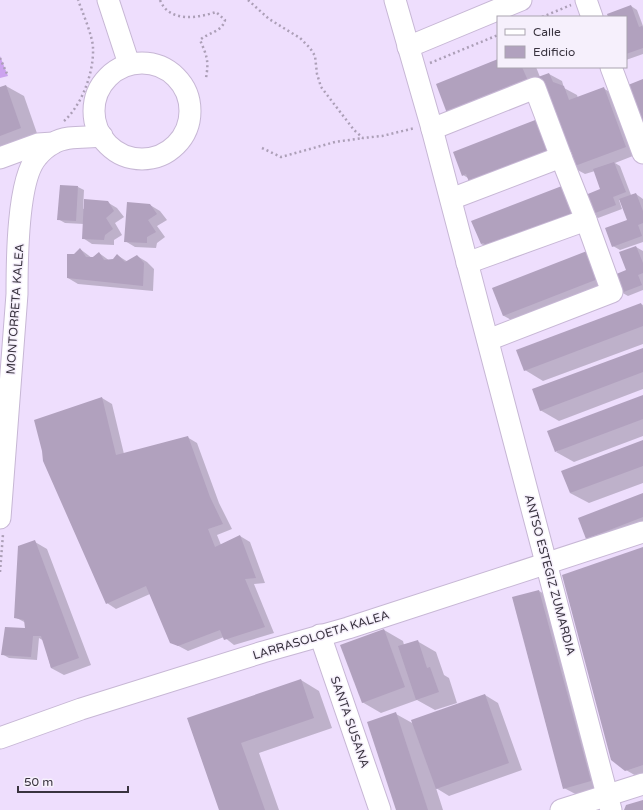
<svg xmlns="http://www.w3.org/2000/svg" width="643" height="810" viewBox="0 0 643 810" font-family="'Varela Round',sans-serif">
<style>
.green{fill:#cca3ef}
.shadow{fill:#0003}
.building{fill:#b1a1be}
.lines{fill:none;stroke-linecap:round;stroke-linejoin:round}
.minor-casing{stroke:#c7b7d5;stroke-width:23}
.path{stroke:#ac9fb7;stroke-width:2.5;stroke-dasharray:2 3;stroke-linecap:butt}
.minor{stroke:#fff;stroke-width:21}
.labels{text-anchor:middle;stroke-width:3;stroke-linejoin:round;paint-order:stroke}
.street-label{font-size:12px;fill:#39333f;stroke:#f6f0fc}
</style>
<rect width="100%" height="100%" fill="#eedefd"/>
<polygon class="green" points="0,56 8,76 0,78"/>
<g class="shadow">
<polygon points="631,6 637,10 643,26 643,54 626,60 626,17 609,17"/>
<polygon points="498,60 498,67 536,67 540,77 549,74 562,81 564,88 577,95 578,98 603,88 616,96 638,154 615,163 620,166 631,195 636,194 643,199 643,242 620,250 613,246 628,221 621,199 619,200 622,209 598,218 592,215 593,228 506,261 488,250 487,247 481,244 602,190 595,171 585,174 572,167 468,178 463,175 543,118 545,94 468,126"/>
<polygon points="6,86 24,96 39,139 0,152 0,88"/>
<polygon points="78,187 84,190 83,209 107,202 117,208 124,217 115,223 122,235 114,240 114,245 92,244 83,238 84,224 65,223 58,219"/>
<polygon points="150,205 160,211 167,220 157,226 165,237 157,243 156,248 135,247 125,241"/>
<polygon points="636,247 643,251 643,290 628,296 621,292 522,326 504,316 493,289 616,275 627,271"/>
<polygon points="80,249 92,258 99,253 110,261 114,260 117,255 128,262 137,256 147,262 154,269 153,291 78,284 68,278 75,254"/>
<polygon points="641,304 643,305 643,344 543,381 525,370"/>
<polygon points="643,349 643,389 559,421 540,410"/>
<polygon points="643,396 643,436 574,462 556,452"/>
<polygon points="102,398 112,404 124,454 187,437 197,443 219,503 232,529 217,535 221,545 240,536 250,542 265,583 254,584 274,633 234,645 224,637 188,651 171,642 150,594 116,609 107,603"/>
<polygon points="643,441 643,483 589,503 570,493"/>
<polygon points="643,495 643,534 605,549 587,538"/>
<polygon points="35,542 47,549 91,665 64,675 51,668 44,641 39,638 37,660 9,658 2,654 29,629 26,623 15,617"/>
<polygon points="643,548 643,780 626,770"/>
<polygon points="539,591 557,601 609,791 583,798 564,788"/>
<polygon points="384,630 403,641 404,645 417,641 436,652 444,675 449,678 457,703 435,710 417,700 381,713 362,702"/>
<polygon points="301,680 319,691 332,728 259,753 279,810 220,810 188,719"/>
<polygon points="485,695 498,703 522,770 449,796 436,788 443,810 397,810 396,714 414,724"/>
</g>
<g class="building">
<polygon points="631,5 639,27 642,26 643,28 643,48 626,54 626,17 608,17 607,14"/>
<polygon points="498,59 498,67 522,67 529,83 448,116 436,84"/>
<polygon points="549,73 553,82 564,86 569,100 604,87 626,147 572,167 538,77"/>
<polygon points="643,79 643,123 628,85"/>
<polygon points="6,85 21,128 0,136 0,87"/>
<polygon points="543,117 552,150 469,182 466,174 462,176 453,152"/>
<polygon points="614,162 626,192 613,197 616,205 590,215 583,196 600,189 593,169"/>
<polygon points="567,184 576,217 487,251 484,243 481,244 471,221"/>
<polygon points="60,185 78,186 76,221 57,220"/>
<polygon points="636,193 643,211 643,223 638,225 642,236 612,247 605,228 627,220 619,199"/>
<polygon points="84,199 108,201 114,211 106,218 113,229 105,235 104,240 82,239"/>
<polygon points="127,202 150,204 157,214 148,220 156,232 147,237 147,243 124,242"/>
<polygon points="636,246 643,263 643,273 638,275 642,285 621,293 614,275 626,270 619,252"/>
<polygon points="80,248 86,257 93,257 99,252 104,260 113,259 117,254 125,262 137,255 144,263 143,286 67,278 67,254 74,254"/>
<polygon points="592,249 603,277 503,316 492,288"/>
<polygon points="641,303 643,308 643,326 524,371 516,350"/>
<polygon points="643,348 643,372 540,411 532,389"/>
<polygon points="643,395 643,419 555,452 547,431"/>
<polygon points="102,397 116,455 188,436 210,497 223,524 208,529 215,547 240,535 256,578 245,579 265,627 224,640 220,630 178,646 170,643 146,586 106,604 43,461 42,451 34,420"/>
<polygon points="643,440 643,466 570,493 561,471"/>
<polygon points="643,493 643,517 586,539 578,518"/>
<polygon points="35,540 79,658 51,668 41,636 33,636 31,657 1,655 5,627 25,628 24,620 14,618 18,546"/>
<polygon points="643,547 643,765 625,771 611,760 562,575"/>
<polygon points="539,590 591,781 563,789 512,597"/>
<polygon points="384,629 405,687 362,703 340,645"/>
<polygon points="418,640 427,668 430,667 439,692 416,700 398,646"/>
<polygon points="301,679 314,718 241,743 265,810 219,810 187,718"/>
<polygon points="485,694 509,763 436,789 411,720"/>
<polygon points="396,712 428,810 396,810 367,722"/>
<polygon points="643,800 643,810 624,810 626,805"/>
</g>
<g class="lines">
<defs>
<g id="minor">
<polyline points="108,0 129,64"/>
<polyline points="395,0 431,125 611,810"/>
<polyline points="586,0 592,17"/>
<polyline points="408,47 521,0"/>
<circle cx="142" cy="111" r="48"/>
<polyline points="611,67 643,153"/>
<polyline points="432,129 535,88 561,157"/>
<polyline points="0,158 38,144 53,143"/>
<polyline points="451,199 561,157 586,220 467,263"/>
<polyline points="488,340 612,292 586,220"/>
<path d="M0 518 17 294C17 263 17 180 37 157 41 152 48 146 54 143 66 135 88 138 102 136"/>
<polyline points="320,635 380,810"/>
<polyline points="0,738 81,709 263,652 348,628 643,532"/>
<polyline points="561,810 643,784"/>
</g>
</defs>
<use href="#minor" class="minor-casing"/>
<g class="path">
<path d="M160 0C169 23 198 18 216 12L225 20C222 32 209 32 200 40 207 56 209 61 206 78"/>
<polyline points="248,0 269,19 300,38 310,48 315,56 317,74 321,87 354,130 363,138 382,136 415,128"/>
<polyline points="542,17 571,5"/>
<polyline points="0,58 8,76"/>
<polyline points="430,63 498,35"/>
<path d="M64 121C82 105 94 72 93 48 93 37 82 11 78 0"/>
<polyline points="262,148 281,157 335,142 363,138"/>
<polyline points="0,572 3,534"/>
</g>
<use href="#minor" class="minor"/>
</g>
<g class="labels">
<g class="street-label">
<text transform="translate(15 309) rotate(-86)" y="4">MONTORRETA KALEA</text>
<text transform="translate(550 575) rotate(75)" y="4">ANTSO ESTEGIZ ZUMARDIA</text>
<text transform="translate(321 635) rotate(-17)" y="4">LARRASOLOETA KALEA</text>
<text transform="translate(350 722) rotate(71)" y="4">SANTA SUSANA</text>
</g>
</g>
<rect x="497" y="16" width="130" height="52" fill="#f6f0fc" stroke="#aaa4b0"/>
<rect x="505" y="29" width="20" height="6" fill="#ffffff" stroke="#aaa4b0"/>
<text x="533" y="36" font-size="12" fill="#39333f">Calle</text>
<rect x="505" y="46" width="20" height="12" fill="#b1a1be" stroke="#aaa4b0"/>
<text x="533" y="56" font-size="12" fill="#39333f">Edificio</text>
<path d="M18 786v6h110v-6" fill="none" stroke="#39333f" stroke-width="2"/>
<text x="24" y="786" font-size="12" fill="#39333f" stroke="#f6f0fc" stroke-width="3" paint-order="stroke">50 m</text>
</svg>
